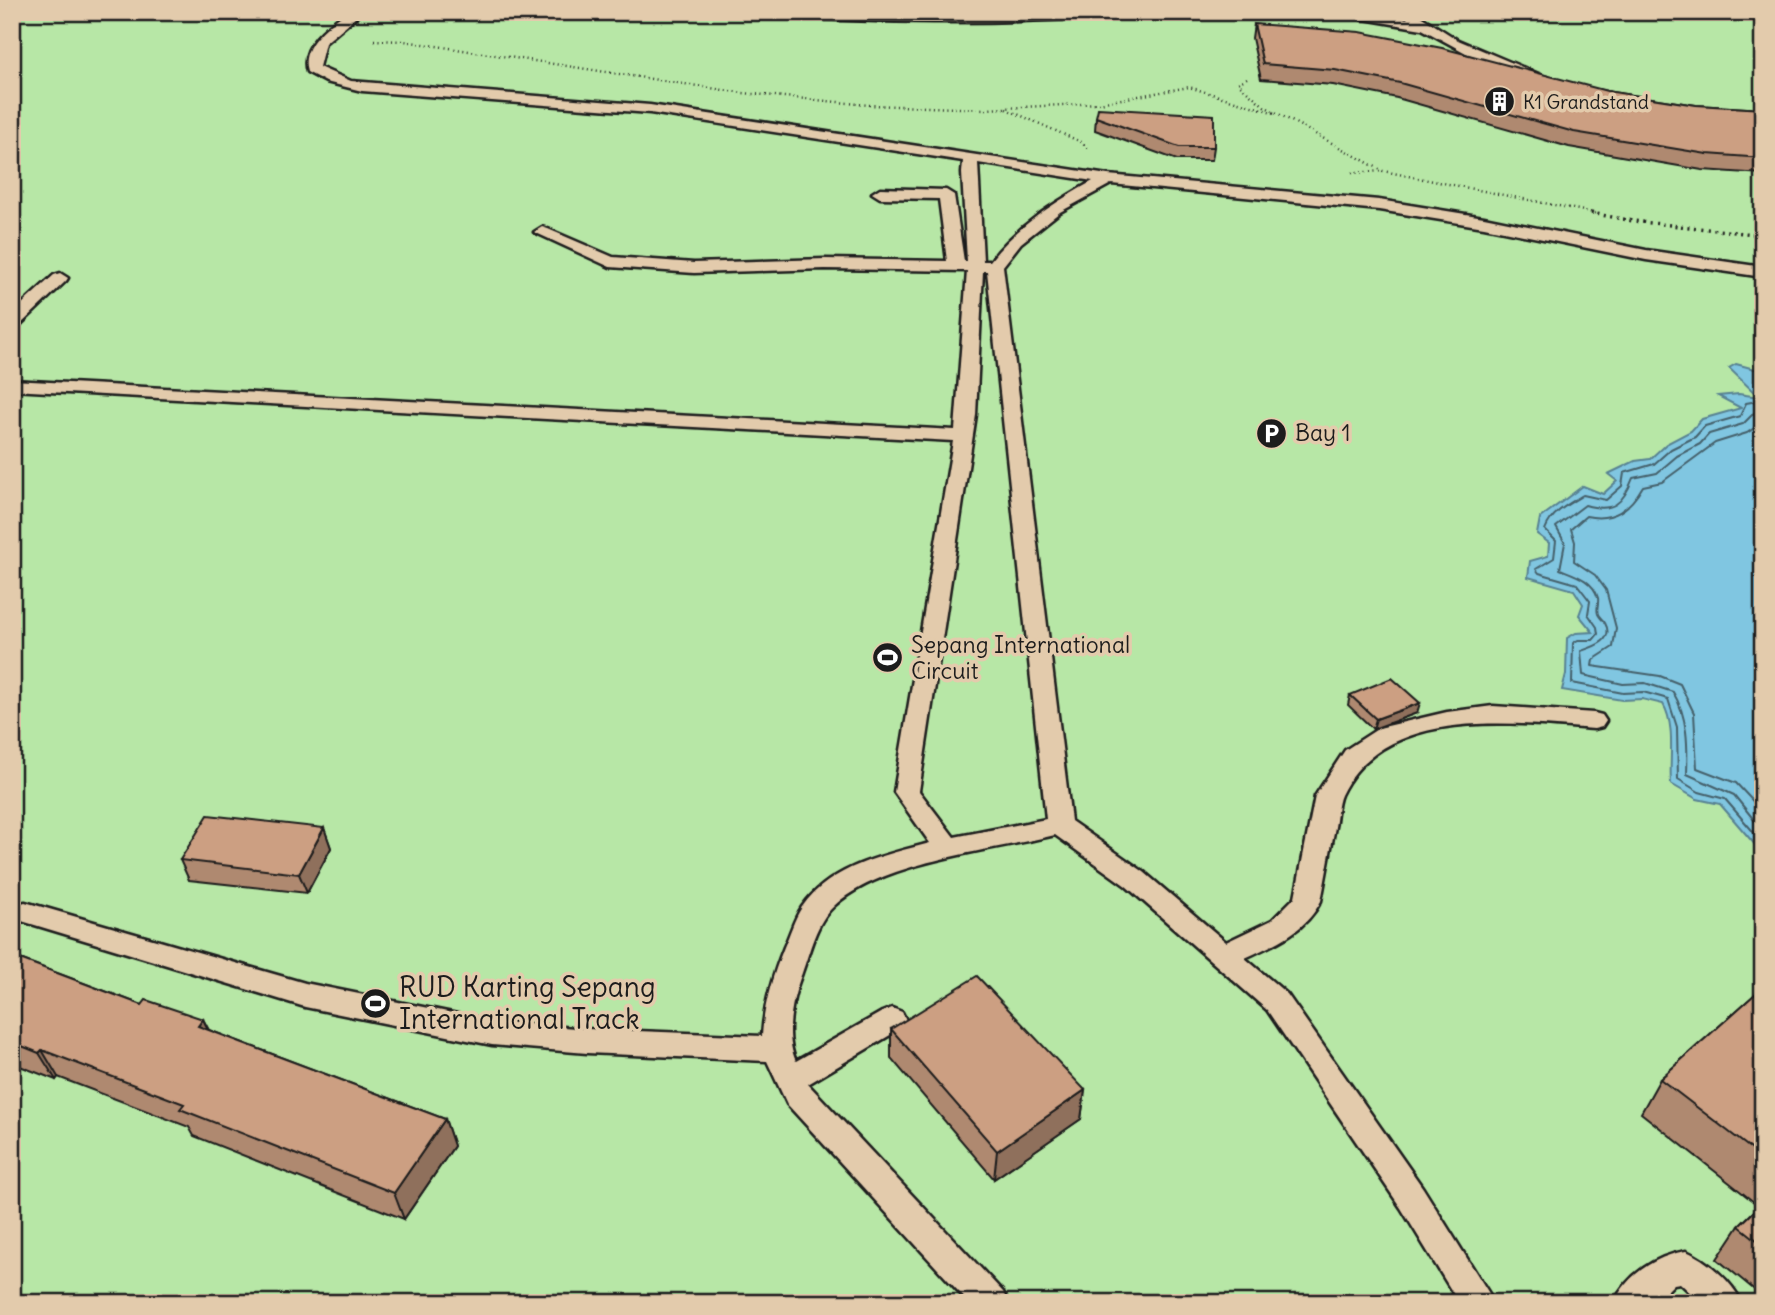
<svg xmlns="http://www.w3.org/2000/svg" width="1775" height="1315" viewBox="0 0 1775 1315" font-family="Delius,sans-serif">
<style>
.green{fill:#b7e7a6;stroke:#6a8261;stroke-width:2}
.water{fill:#80c6e1;stroke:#588292;stroke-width:2}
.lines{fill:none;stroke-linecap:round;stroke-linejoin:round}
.shore{stroke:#44606b;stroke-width:2}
.service-casing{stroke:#1c1c1c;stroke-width:5}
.path-far1{stroke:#1c1c1c;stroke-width:2.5;stroke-dasharray:1 3.5;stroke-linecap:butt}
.path{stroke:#1c1c1c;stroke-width:3.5;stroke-dasharray:2 4.5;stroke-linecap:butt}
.service{fill:#e3cbac;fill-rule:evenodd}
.wall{fill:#af8970;stroke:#1c1c1c;stroke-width:2}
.shaded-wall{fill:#8f6f5b;stroke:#1c1c1c;stroke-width:2}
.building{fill:#cc9f82;stroke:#1c1c1c;stroke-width:2}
.labels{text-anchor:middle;stroke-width:7;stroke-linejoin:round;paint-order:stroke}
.far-poi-label{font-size:19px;fill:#1c1c1c;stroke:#e3cbac;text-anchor:start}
.poi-label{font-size:23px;fill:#1c1c1c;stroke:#e3cbac;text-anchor:start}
.near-poi-label{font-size:28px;fill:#1c1c1c;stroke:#e3cbac;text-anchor:start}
</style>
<rect width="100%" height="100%" fill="#e1c4a5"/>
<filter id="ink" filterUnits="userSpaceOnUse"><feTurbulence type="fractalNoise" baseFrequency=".0143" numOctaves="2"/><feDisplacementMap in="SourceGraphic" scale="14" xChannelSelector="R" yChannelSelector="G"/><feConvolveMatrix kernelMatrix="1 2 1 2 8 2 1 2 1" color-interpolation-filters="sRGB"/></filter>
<g filter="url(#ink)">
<rect class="green" x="12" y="12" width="1751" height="1291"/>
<path class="water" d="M1736 364 1762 371 1760 383 1763 386V854L1720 804 1697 799 1671 784C1669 759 1676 726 1663 704L1642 699 1622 700 1562 690 1566 674 1567 638 1576 633 1593 632 1579 615 1583 604 1574 590 1528 577 1530 561 1548 556 1549 543 1537 534 1540 518 1583 486 1603 494 1617 481 1608 474 1635 461 1650 459 1666 444 1691 431 1702 419 1741 408 1718 396 1739 394 1759 397 1729 368Z"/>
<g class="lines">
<g class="shore">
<path d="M1763 400 1746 403 1740 416 1705 426 1695 437 1671 449 1654 464 1624 473 1622 486 1606 500 1583 495C1568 504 1551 513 1545 530L1556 541 1554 558 1536 569 1539 573 1577 584 1590 601 1588 614 1597 627 1598 634 1593 640H1578L1573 643 1572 683 1623 693 1643 692 1668 699 1677 727 1678 779 1699 792 1725 799 1763 843"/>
<path d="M1763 411 1754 413 1743 424 1709 434 1700 444 1677 456 1657 473 1633 478C1623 504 1613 513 1585 505L1556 527 1565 543 1560 569C1575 575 1593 580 1598 598 1599 603 1596 609 1598 614 1599 617 1604 621 1605 623 1615 641 1593 647 1581 651L1583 675 1623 684 1645 683 1673 692C1688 717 1688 745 1687 774L1734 795 1763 831"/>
<path d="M1763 422 1747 433 1715 443 1662 482 1643 486C1630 509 1613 522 1586 516L1571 529 1575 542 1574 561 1595 575 1606 590 1616 628 1613 647 1593 660 1592 666 1660 676 1680 684 1694 713 1697 768 1736 783 1763 812"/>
</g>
<defs>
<g id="service">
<path d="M347 12H362L325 43 319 67 351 81 650 105 1108 175 1379 200 1484 217 1646 250 1763 267V277L1646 260 1484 227 1379 210 1111 184 1060 212 1021 243 1003 266 1071 821 1144 872 1226 942 1272 920 1295 897 1315 796 1345 750 1379 728 1447 712 1493 706 1594 713 1602 715 1606 721 1602 727 1594 729C1513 723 1384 705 1341 795 1337 804 1337 817 1335 827 1330 852 1326 876 1321 901 1305 932 1275 944 1245 958L1287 994 1423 1188 1495 1303H1459L1401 1208 1267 1010 1126 886 1055 835C991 851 882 861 834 906 816 922 810 951 802 973 792 998 784 1036 796 1061L882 1012 892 1008 902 1012 906 1020 902 1028 808 1084 1003 1292 1008 1303H969L787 1104 767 1061 587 1053 492 1045 305 1007 15 919 12 911 15 905 25 902 305 983 492 1021 587 1029 762 1036C764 1004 772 977 784 947 790 934 794 919 802 907 830 866 885 855 930 843L894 792 953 441 12 390V380L955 430 967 271 825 269 694 273 610 267 534 232 542 227 548 229 613 257 694 263 825 259 947 261 939 199 880 198 872 193 880 188 946 190 954 195 964 261H967L962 173 963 161 650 113 362 91 326 82 307 72C299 46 328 25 347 12ZM978 163 1093 181C1054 203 1018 225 990 261H983ZM983 271H987L1046 819 954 837 919 791 976 415Z"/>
<path d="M752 12 933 15 1114 12 1108 16C991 26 875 22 758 16Z"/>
<polygon points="1340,12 1368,12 1408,19 1400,12 1414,12 1458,40 1548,78 1541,82 1536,81 1466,53 1422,29 1346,16"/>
<polygon points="60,273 68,278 66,281 18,327 12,328 12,313 54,275"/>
<path d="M1686 1251C1707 1260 1733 1282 1742 1303H1701L1680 1283 1674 1284 1655 1303H1614C1627 1274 1656 1256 1686 1251Z"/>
</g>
</defs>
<use href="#service" class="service-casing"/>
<g class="path-far1">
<polyline points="374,40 404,41 743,93 869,105 986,109 1099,103 1189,87 1275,113"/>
<polyline points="1247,78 1238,83 1264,106 1383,171 1599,214"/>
<polyline points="1006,109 1081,142 1089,150"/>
<polyline points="1352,173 1382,171"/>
</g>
<polyline class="path" points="1591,213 1633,221 1763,235"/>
<use href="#service" class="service"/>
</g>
<g class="wall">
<polygon points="1254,24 1607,91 1696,105 1763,109 1763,174 1702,170 1569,147 1397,98 1333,85 1261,79 1252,38"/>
<polygon points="1096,117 1214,147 1212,160 1177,160 1095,130"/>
<polygon points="1350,695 1417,713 1373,729 1348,705"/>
<polygon points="324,828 331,848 307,893 189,880 180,860"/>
<polygon points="12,956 142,1005 203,1019 209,1030 445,1119 454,1146 404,1219 194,1136 189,1127 58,1077 56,1080 12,1063"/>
<polygon points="1763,987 1763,1297 1717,1259 1739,1226 1759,1206 1641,1113 1660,1079"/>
<polygon points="891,1029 1085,1090 1081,1119 994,1179 891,1058"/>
</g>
<g class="shaded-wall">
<polygon points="1420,703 1417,713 1373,729 1376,719"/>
<polygon points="324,828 331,848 307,893 299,874"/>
<polygon points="203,1019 216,1047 198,1026"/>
<polygon points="42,1050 58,1077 56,1080 39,1053"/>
<polygon points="1085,1090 1081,1119 994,1179 997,1151"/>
<polygon points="445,1119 454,1146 404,1219 394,1193"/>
</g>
<g class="building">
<polygon points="1254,24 1360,32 1442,48 1607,91 1696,105 1763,109 1763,158 1707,154 1574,132 1400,83 1335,70 1263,64"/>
<polygon points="1098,108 1214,115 1214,147 1179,147 1096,117"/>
<polygon points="1392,678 1420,703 1376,719 1350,695"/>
<polygon points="208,815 324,828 299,874 180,860"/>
<polygon points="12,956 142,1005 146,1000 203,1019 198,1026 445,1119 394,1193 180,1109 184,1104 42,1050 39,1053 12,1042"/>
<polygon points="977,976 1085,1090 997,1151 891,1029"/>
<polygon points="1763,987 1763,1158 1660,1079"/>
<polygon points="1763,1203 1763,1245 1739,1226"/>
</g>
</g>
<defs>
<symbol id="building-disc" viewBox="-11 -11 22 22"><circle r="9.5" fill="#1c1c1c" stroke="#e3cbac"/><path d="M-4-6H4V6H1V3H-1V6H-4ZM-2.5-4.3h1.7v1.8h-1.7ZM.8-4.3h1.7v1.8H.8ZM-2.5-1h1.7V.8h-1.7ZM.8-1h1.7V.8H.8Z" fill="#fff"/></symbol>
<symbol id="parking-disc" viewBox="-11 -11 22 22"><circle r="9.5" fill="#1c1c1c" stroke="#e3cbac"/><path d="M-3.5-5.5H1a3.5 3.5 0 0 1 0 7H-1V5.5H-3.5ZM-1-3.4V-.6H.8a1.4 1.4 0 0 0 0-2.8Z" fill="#fff"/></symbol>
<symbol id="stadium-disc" viewBox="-11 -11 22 22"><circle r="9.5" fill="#1c1c1c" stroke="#e3cbac"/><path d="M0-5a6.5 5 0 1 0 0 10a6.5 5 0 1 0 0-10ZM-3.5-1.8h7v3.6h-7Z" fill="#fff"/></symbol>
</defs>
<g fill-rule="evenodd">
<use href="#building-disc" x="1482" y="84" width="35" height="35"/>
<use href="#parking-disc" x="1254" y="416" width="35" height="35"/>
<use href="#stadium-disc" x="870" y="640" width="35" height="35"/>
<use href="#stadium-disc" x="358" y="986" width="35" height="35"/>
</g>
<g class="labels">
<g class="far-poi-label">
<text x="1523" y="109">K1 Grandstand</text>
</g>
<g class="poi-label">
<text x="1295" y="441">Bay 1</text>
<text x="911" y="653">Sepang International<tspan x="911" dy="26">Circuit</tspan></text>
</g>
<g class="near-poi-label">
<text x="399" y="997">RUD Karting Sepang<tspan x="399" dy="32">International Track</tspan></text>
</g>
</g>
<rect width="1775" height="1315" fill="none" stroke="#e3cbac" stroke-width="42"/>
<rect x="21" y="21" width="1733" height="1273" fill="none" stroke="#1c1c1c" stroke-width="2.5" filter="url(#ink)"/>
</svg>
